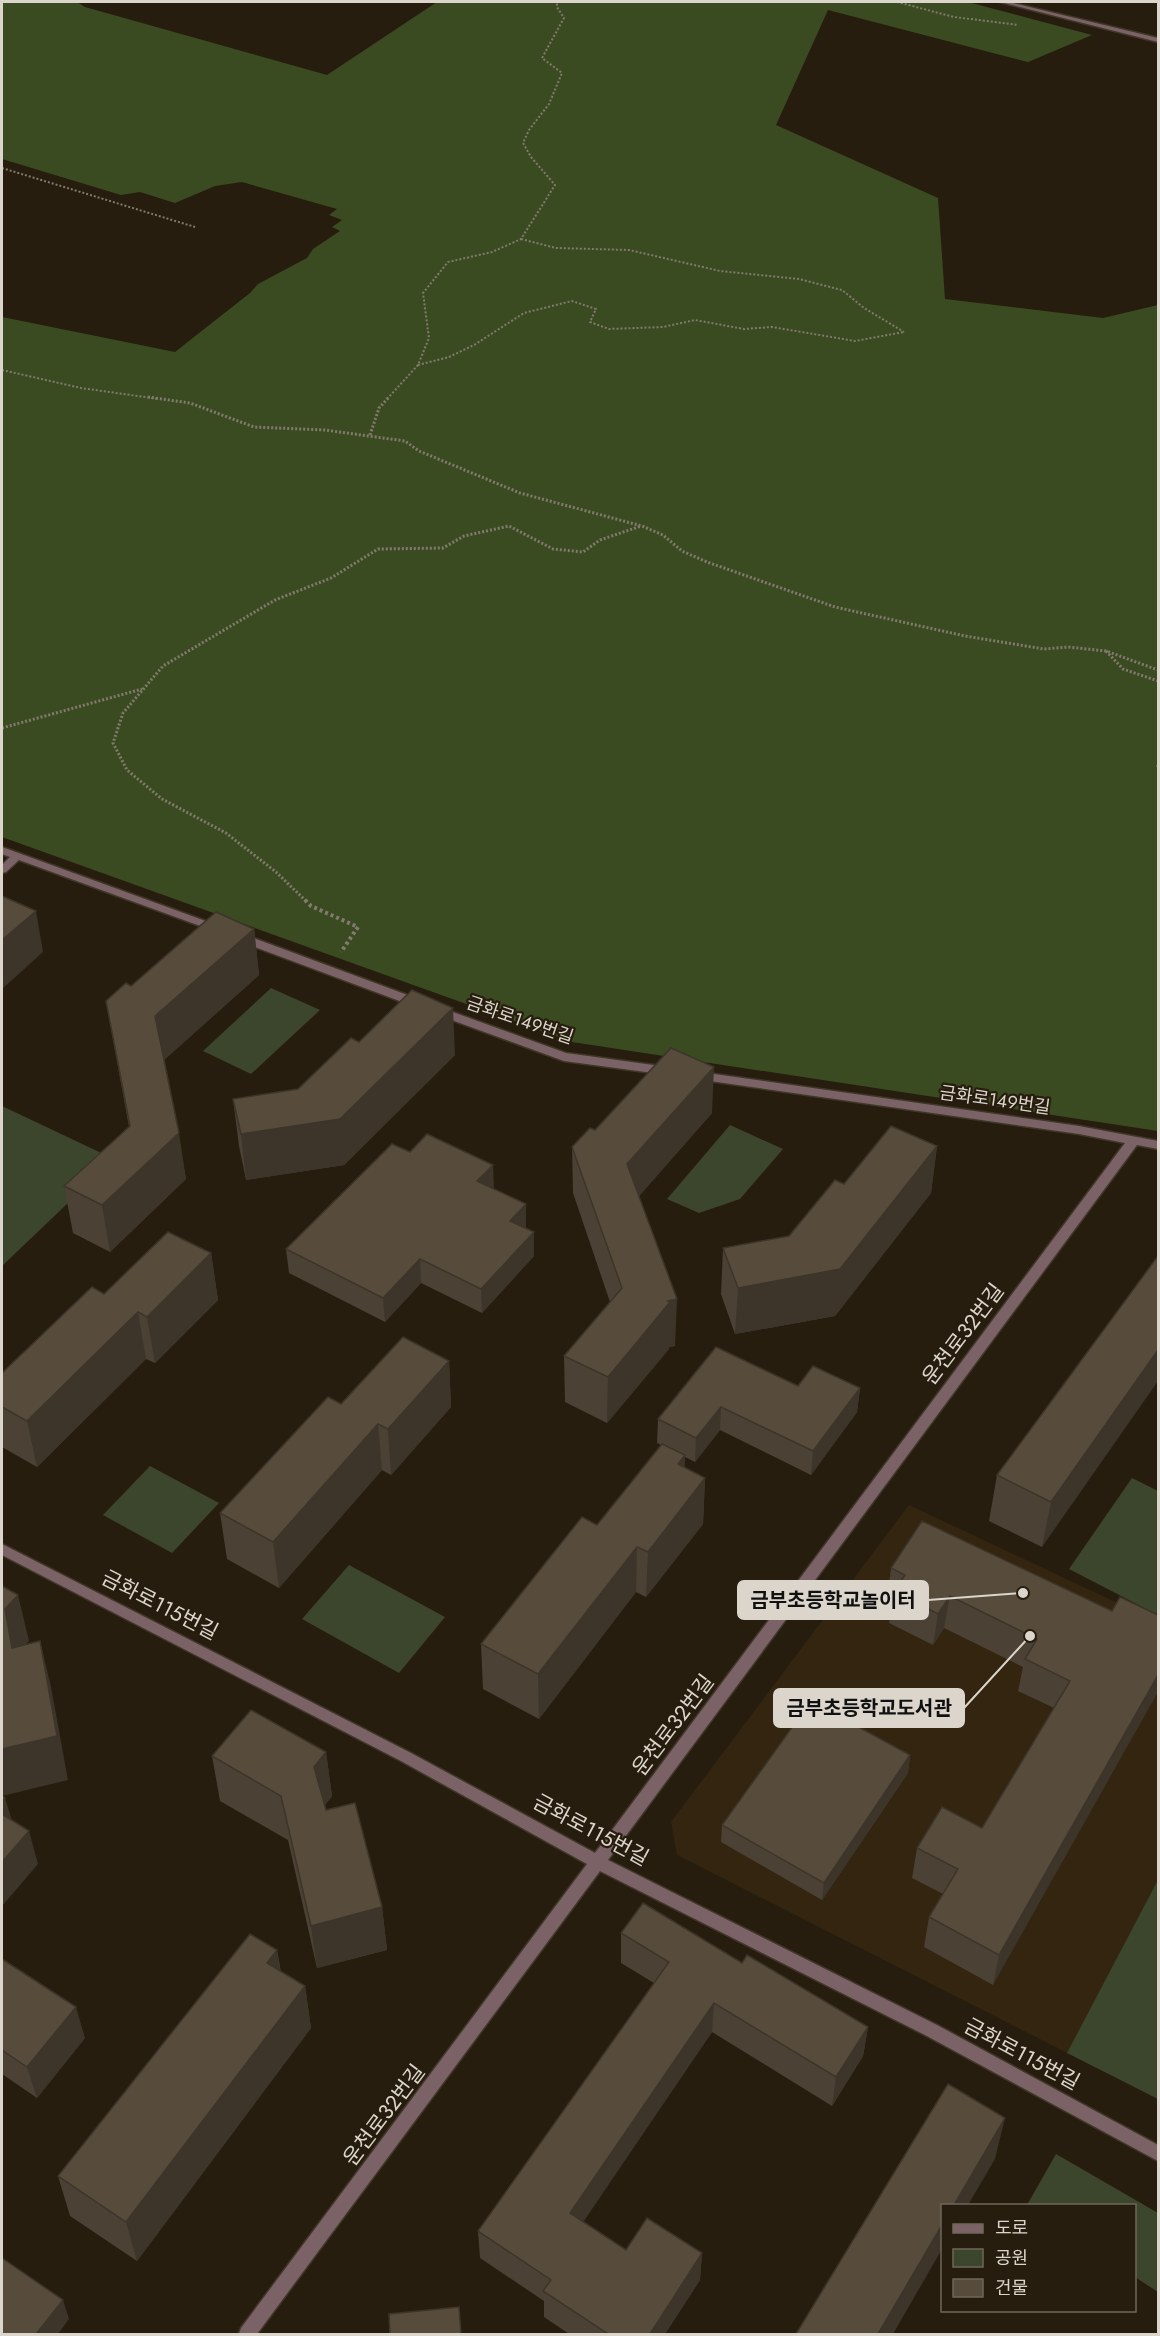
<svg xmlns="http://www.w3.org/2000/svg" width="1160" height="2336" viewBox="0 0 1160 2336" font-family="Jost,'Noto Sans KR',sans-serif">
<style>
.built{fill:#33250f}
.green{fill:#3c462d}
.forest{fill:#3b4b21}
.lines{fill:none;stroke-linecap:round;stroke-linejoin:round}
.street-casing{stroke:#403728;stroke-width:3}
.path-far2{stroke:#827a6e;stroke-width:2;stroke-dasharray:2 2;stroke-linecap:butt}
.path-far1{stroke:#827a6e;stroke-width:3;stroke-dasharray:2 2;stroke-linecap:butt}
.path{stroke:#827a6e;stroke-width:4;stroke-dasharray:3 3;stroke-linecap:butt}
.street{fill:#7a6266;fill-rule:evenodd}
.wall{fill:#4b4134}
.shaded-wall{fill:#3d352a}
.building{fill:#574c3c;stroke:#3d352a;stroke-width:1.5}
.labels{text-anchor:middle;stroke-width:4.5;stroke-linejoin:round;paint-order:stroke}
.street-label{font-size:18px;fill:#dbd5cb;stroke:#271d0e}
.near-street-label{font-size:21px;fill:#dbd5cb;stroke:#271d0e}
.leader{fill:none;stroke:#dbd5cb;stroke-width:2}
.callout-dot{fill:#dbd5cb;stroke:#271d0e;stroke-width:2}
.callout{fill:#dbd5cb;stroke:#dbd5cb;stroke-width:2}
.callout-label{font-size:20px;text-anchor:middle;font-weight:bold;fill:#111}
</style>
<rect width="100%" height="100%" fill="#271d0e"/>
<polygon class="built" points="909,1505 1158,1622 1158,2099 677,1855 671,1822"/>
<g class="green">
<polygon points="271,988 320,1010 251,1074 203,1051"/>
<polygon points="2,1106 114,1159 2,1266"/>
<polygon points="730,1125 783,1149 740,1199 699,1213 667,1199"/>
<polygon points="150,1466 219,1503 172,1553 103,1515"/>
<polygon points="1132,1478 1158,1491 1158,1611 1156,1614 1069,1569"/>
<polygon points="349,1565 445,1617 399,1673 302,1619"/>
<polygon points="1158,1880 1158,2099 1067,2053"/>
<polygon points="1056,2154 1158,2213 1158,2292 1135,2277 1134,2206 1027,2205"/>
</g>
<polygon class="forest" points="2,2 77,2 85,7 327,75 437,2 968,2 1092,35 1028,62 828,10 776,125 938,198 945,299 1103,318 1158,305 1158,1131 572,1042 2,837 2,317 175,352 250,293 258,284 307,258 313,249 340,231 332,227 342,220 329,215 337,209 242,182 215,186 175,203 140,192 121,195 2,159"/>
<g class="lines">
<defs>
<g id="street">
<polygon points="1000,2 1009,2 1158,38 1158,42"/>
<polygon points="2,847 222,927 223,929 218,933 214,931 19,860 6,872 2,873 2,865 10,857 2,854"/>
<polygon points="240,933 421,1000 423,1003 421,1006 413,1006 236,940 235,937"/>
<polygon points="439,1007 566,1053 668,1067 674,1071 668,1075 564,1061 435,1014 433,1011"/>
<polygon points="700,1072 1079,1126 1158,1141 1158,1149 1137,1145 608,1860 937,2025 1158,2145 1158,2161 925,2035 600,1871 257,2334 239,2334 241,2328 587,1864 401,1761 2,1555 2,1544 411,1753 595,1853 1125,1143 1079,1134 696,1079 694,1076 696,1073"/>
</g>
</defs>
<use href="#street" class="street-casing"/>
<g class="path-far2">
<polyline points="897,2 954,17 1018,25"/>
<polyline points="2,168 195,227"/>
<polyline points="521,239 556,248 629,250 720,271 799,279 842,290 864,308 904,332"/>
<polyline points="418,365 449,357 474,345 524,313 572,301 596,309 590,322 609,329 663,327 695,320 744,329 772,327 855,341 904,332"/>
<polyline points="2,370 81,388 159,399"/>
<polyline points="387,399 418,365 429,338 423,293 448,262 492,252 521,239 555,185 531,157 523,143 529,130 549,104 562,73 542,58 564,18 557,7 557,2"/>
</g>
<g class="path-far1">
<polyline points="148,397 190,403 254,427 325,430 405,441 419,451 520,493 642,526 663,535 682,551 707,562 835,607 965,636 1044,649 1068,647 1106,651 1158,670"/>
<polyline points="370,435 379,408 389,397"/>
<polyline points="1106,651 1123,669 1158,681"/>
<polyline points="2,728 142,689"/>
<polyline points="1158,765 1158,769"/>
<polyline points="306,901 276,872 226,833 162,799 127,770 113,743 123,713 163,666 275,600 331,578 378,549 443,548 464,536 509,526 553,549 583,552 600,540 641,526"/>
</g>
<polyline class="path" points="305,900 311,906 358,927 341,952"/>
<use href="#street" class="street"/>
</g>
<g class="wall">
<polygon points="254,929 259,975 164,1060 186,1179 110,1252 73,1233 64,1186 129,1127 106,1001 131,986"/>
<polygon points="359,1042 455,1055 344,1165 246,1180 239,1146 233,1099 298,1089"/>
<polygon points="712,1113 639,1196 675,1346 669,1347 669,1349 607,1423 565,1402 564,1356 610,1302 573,1193 572,1147 595,1130"/>
<polygon points="937,1146 931,1193 835,1316 735,1334 721,1294 723,1248 789,1236 844,1184"/>
<polygon points="494,1189 526,1204 526,1229 534,1232 534,1256 482,1313 421,1283 385,1322 289,1273 286,1249"/>
<polygon points="211,1253 218,1300 155,1363 146,1359 37,1467 2,1447 2,1373 104,1294"/>
<polygon points="1158,1256 1042,1547 989,1521 997,1475"/>
<polygon points="449,1361 451,1407 391,1475 382,1470 279,1588 227,1559 220,1513 341,1404"/>
<polygon points="798,1386 860,1388 857,1412 811,1475 720,1430 695,1462 685,1457 684,1467 705,1478 703,1524 646,1597 636,1592 539,1719 483,1689 481,1644 597,1525 661,1445 657,1443 658,1419"/>
<polygon points="891,1568 1112,1611 993,1985 924,1947 929,1917 943,1894 912,1878 917,1848 982,1828 1054,1708 1018,1691 1023,1667 944,1628 933,1645 889,1623 892,1602 887,1600"/>
<polygon points="326,1752 332,1796 325,1805 326,1810 382,1907 387,1950 317,1968 288,1840 220,1801 212,1756"/>
<polygon points="910,1755 908,1773 822,1900 721,1842 722,1825"/>
<polygon points="621,1933 742,1963 868,2027 863,2056 832,2106 712,2032 583,2221 626,2250 702,2253 700,2280 665,2334 569,2334 544,2317 544,2301 480,2258 478,2231 654,1983 621,1963"/>
<polygon points="277,1950 281,1972 305,1986 311,2028 137,2261 70,2216 58,2176"/>
<polygon points="2,1959 85,2038 37,2098 2,2074"/>
</g>
<g class="shaded-wall">
<polygon points="36,911 43,952 2,989 2,940"/>
<polygon points="254,929 259,975 162,1062 155,1016"/>
<polygon points="453,1008 455,1055 344,1165 246,1180 241,1134"/>
<polygon points="714,1067 712,1113 626,1211 627,1164"/>
<polygon points="179,1133 186,1179 110,1252 102,1205"/>
<polygon points="937,1146 931,1193 835,1316 735,1334 738,1288"/>
<polygon points="493,1165 494,1189 477,1181"/>
<polygon points="526,1204 526,1228 510,1245 510,1221"/>
<polygon points="534,1232 534,1256 482,1313 481,1289"/>
<polygon points="211,1253 218,1300 155,1363 147,1317"/>
<polygon points="420,1259 421,1283 385,1322 383,1298"/>
<polygon points="677,1299 675,1346 669,1347 669,1349 607,1423 608,1377 668,1301"/>
<polygon points="138,1312 146,1359 37,1467 27,1421"/>
<polygon points="1158,1350 1158,1381 1042,1547 1051,1502"/>
<polygon points="449,1361 451,1407 391,1475 388,1429"/>
<polygon points="860,1388 857,1412 811,1475 813,1451"/>
<polygon points="721,1407 720,1430 695,1462 696,1438"/>
<polygon points="378,1424 382,1470 279,1588 273,1542"/>
<polygon points="685,1455 683,1501 678,1464"/>
<polygon points="705,1478 703,1524 646,1597 648,1552"/>
<polygon points="637,1547 636,1592 539,1719 538,1674"/>
<polygon points="18,1595 29,1641 16,1654 12,1648 5,1609"/>
<polygon points="950,1596 944,1628 933,1645 938,1614"/>
<polygon points="40,1641 51,1687 68,1780 2,1796 2,1749"/>
<polygon points="1158,1675 1158,1692 993,1985 999,1955"/>
<polygon points="326,1752 332,1796 320,1811 314,1767"/>
<polygon points="910,1755 908,1773 822,1900 824,1883"/>
<polygon points="5,1798 15,1831 2,1832 2,1802"/>
<polygon points="29,1831 38,1864 2,1906 2,1862"/>
<polygon points="382,1907 387,1950 317,1968 311,1926"/>
<polygon points="277,1950 284,1993 267,1963"/>
<polygon points="305,1986 311,2028 137,2261 126,2222"/>
<polygon points="714,2003 712,2032 571,2240 570,2213"/>
<polygon points="76,2007 85,2038 37,2098 27,2067"/>
<polygon points="868,2027 863,2056 832,2106 836,2077"/>
<polygon points="1005,2118 995,2159 968,2205 954,2205"/>
<polygon points="942,2225 942,2249 893,2334 878,2334"/>
<polygon points="702,2253 700,2280 665,2334 650,2334"/>
<polygon points="63,2300 69,2319 58,2334 36,2334"/>
</g>
<g class="building">
<polygon points="2,896 36,911 2,940"/>
<polygon points="216,912 254,929 155,1016 179,1133 102,1205 64,1186 130,1126 106,1001 126,983 131,986"/>
<polygon points="412,990 453,1008 340,1119 241,1134 233,1099 298,1089 351,1038 359,1042"/>
<polygon points="671,1048 714,1067 627,1164 677,1299 668,1301 670,1302 608,1377 564,1356 622,1288 572,1147 590,1128 595,1130"/>
<polygon points="891,1126 937,1146 840,1269 738,1288 723,1248 789,1236 835,1180 844,1184"/>
<polygon points="427,1134 493,1165 477,1181 526,1204 510,1221 534,1232 481,1289 420,1259 383,1298 286,1249 392,1144 410,1152"/>
<polygon points="168,1232 211,1253 147,1317 138,1312 27,1421 2,1407 2,1373 92,1287 104,1294"/>
<polygon points="1158,1256 1158,1350 1051,1502 997,1475"/>
<polygon points="403,1337 449,1361 388,1429 378,1424 273,1542 220,1513 328,1397 341,1404"/>
<polygon points="716,1347 798,1386 813,1366 860,1388 813,1451 721,1407 696,1438 658,1419"/>
<polygon points="662,1444 685,1455 678,1464 705,1478 648,1552 637,1547 538,1674 481,1644 582,1517 597,1525"/>
<polygon points="922,1521 1112,1611 1120,1597 1158,1615 1158,1675 999,1955 929,1917 958,1869 917,1848 942,1807 982,1828 1070,1681 1025,1659 1037,1639 950,1596 938,1614 894,1591 905,1575 891,1568"/>
<polygon points="2,1586 18,1595 5,1609 12,1648 40,1641 57,1736 2,1749"/>
<polygon points="811,1701 910,1755 824,1883 722,1825"/>
<polygon points="251,1710 326,1752 314,1767 326,1810 355,1803 382,1907 311,1926 281,1796 212,1756"/>
<polygon points="2,1795 5,1798 2,1802"/>
<polygon points="2,1814 29,1831 2,1862"/>
<polygon points="643,1903 742,1963 747,1955 868,2027 836,2077 714,2003 570,2213 626,2250 647,2218 702,2253 650,2334 608,2334 543,2291 551,2280 478,2231 669,1962 621,1933"/>
<polygon points="250,1934 277,1950 267,1963 305,1986 126,2222 58,2176"/>
<polygon points="2,1959 76,2007 27,2067 2,2050"/>
<polygon points="948,2084 1005,2118 954,2205 942,2205 942,2225 878,2334 796,2334"/>
<polygon points="2,2258 63,2300 36,2334 2,2334"/>
<polygon points="459,2307 461,2334 390,2334 389,2314"/>
</g>
<g class="labels">
<g class="street-label">
<text transform="translate(520 1020) rotate(19)" y="6">금화로149번길</text>
<text transform="translate(995 1100) rotate(8)" y="6">금화로149번길</text>
</g>
<g class="near-street-label">
<text transform="translate(963 1334) rotate(-53)" y="7">운천로32번길</text>
<text transform="translate(160 1605) rotate(27)" y="7">금화로115번길</text>
<text transform="translate(673 1725) rotate(-53)" y="7">운천로32번길</text>
<text transform="translate(591 1830) rotate(28)" y="7">금화로115번길</text>
<text transform="translate(1022 2054) rotate(28)" y="7">금화로115번길</text>
<text transform="translate(384 2115) rotate(-53)" y="7">운천로32번길</text>
</g>
</g>
<path class="leader" d="M1023 1593L928 1600M1030 1636L964 1708"/>
<g class="callout-dot">
<circle cx="1023" cy="1593" r="6"/>
<circle cx="1030" cy="1636" r="6"/>
</g>
<g class="callout">
<rect x="738" y="1581" width="190" height="38" rx="6"/>
<rect x="774" y="1689" width="190" height="38" rx="6"/>
</g>
<g class="callout-label">
<text x="833" y="1607">금부초등학교놀이터</text>
<text x="869" y="1715">금부초등학교도서관</text>
</g>
<rect width="1160" height="2336" fill="none" stroke="#dbd5cb" stroke-width="6"/>
<rect x="941" y="2204" width="195" height="108" fill="#271d0e" stroke="#6f675a" stroke-width="1.5"/>
<rect x="953" y="2224" width="30" height="9" fill="#7a6266" stroke="#6f675a" stroke-width="1.5"/>
<text x="995" y="2234" font-size="18" fill="#dbd5cb">도로</text>
<rect x="953" y="2249" width="30" height="18" fill="#3c462d" stroke="#6f675a" stroke-width="1.5"/>
<text x="995" y="2264" font-size="18" fill="#dbd5cb">공원</text>
<rect x="953" y="2279" width="30" height="18" fill="#574c3c" stroke="#6f675a" stroke-width="1.5"/>
<text x="995" y="2294" font-size="18" fill="#dbd5cb">건물</text>
</svg>
